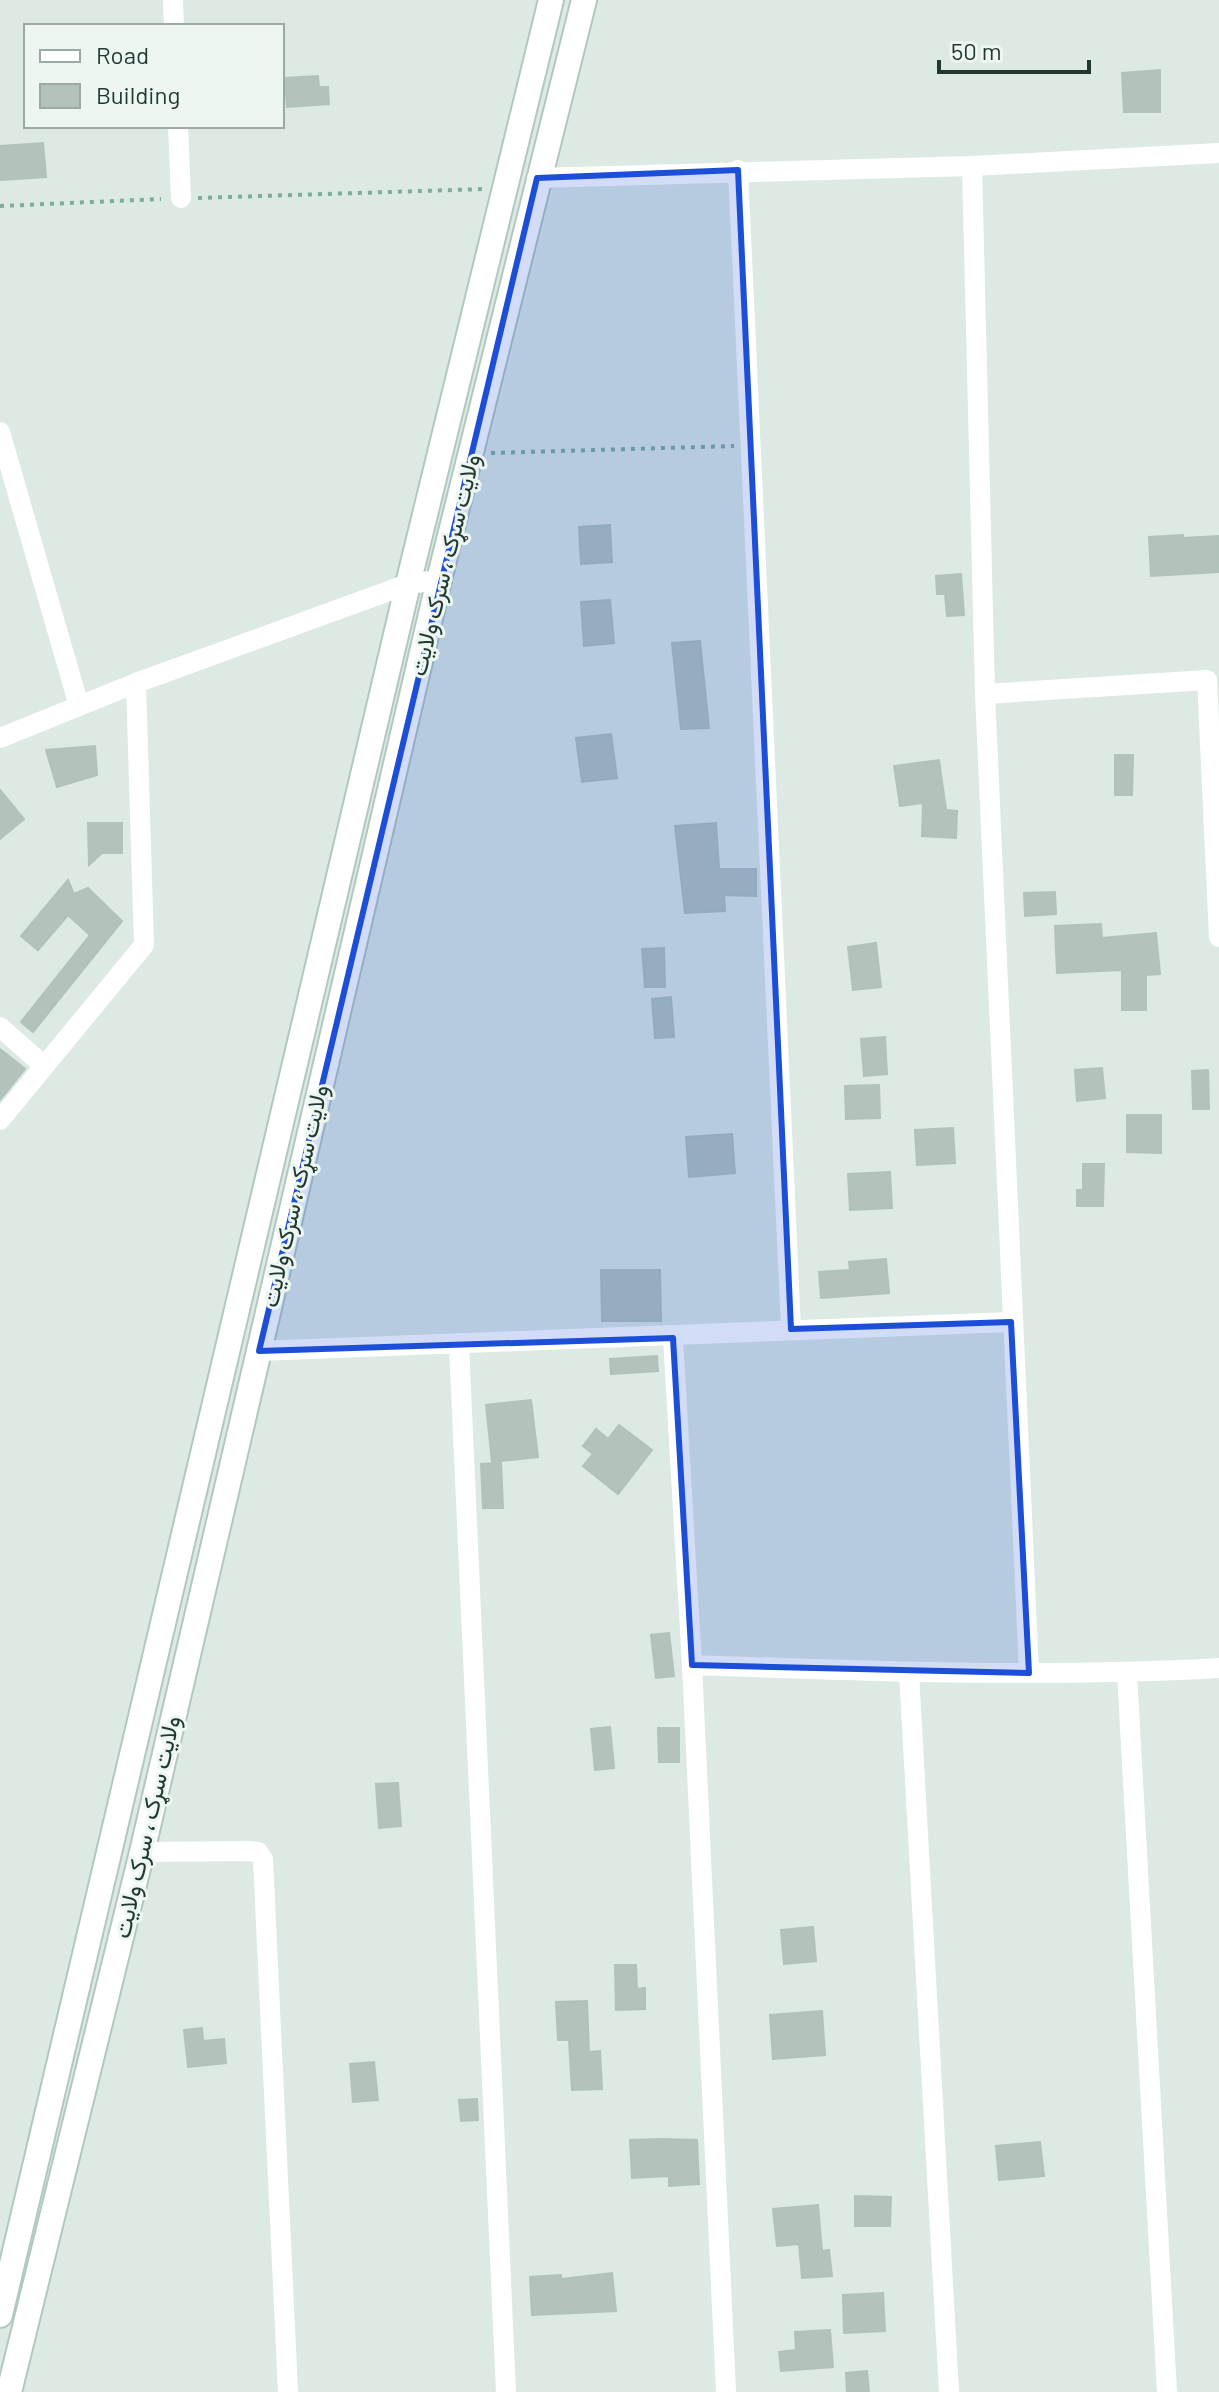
<svg xmlns="http://www.w3.org/2000/svg" width="1219" height="2392" viewBox="0 0 1219 2392" font-family="Barlow,Vazirmatn,sans-serif">
<style>
.building{fill:#b3c3bc;stroke:#b0c2ba;stroke-width:2}
.lines{fill:none;stroke-linecap:round;stroke-linejoin:round}
.secondary-casing{stroke:#b1c8bf;stroke-width:28}
.path{stroke:#7eac9c;stroke-width:4;stroke-dasharray:4 6;stroke-linecap:butt}
.street{stroke:#fff;stroke-width:20}
.secondary{stroke:#fff;stroke-width:24}
.marked{fill:#1d4ed8;fill-opacity:0.2;stroke:#1d4ed8;stroke-width:6;stroke-linejoin:round}
.labels{text-anchor:middle;stroke-width:6;stroke-linejoin:round;paint-order:stroke}
.street-label{font-size:24px;fill:#1f3830;stroke:#edf6f1}
</style>
<rect width="100%" height="100%" fill="#dde9e3"/>
<g class="building">
<polygon points="1160,70 1160,112 1124,112 1122,73"/>
<polygon points="318,76 319,87 328,87 329,104 287,107 285,78"/>
<polygon points="43,143 46,177 0,180 0,146"/>
<polygon points="610,525 612,562 581,564 579,527"/>
<polygon points="1183,535 1183,538 1219,536 1219,572 1151,576 1149,537"/>
<polygon points="961,574 964,615 947,616 945,594 937,594 936,576"/>
<polygon points="610,600 614,643 584,646 581,602"/>
<polygon points="700,641 709,728 681,729 672,643"/>
<polygon points="611,734 617,778 582,782 576,738"/>
<polygon points="95,746 97,775 57,787 46,750"/>
<polygon points="1115,755 1133,755 1132,795 1115,795"/>
<polygon points="939,760 946,810 957,811 956,838 922,836 923,803 900,806 894,766"/>
<polygon points="0,790 24,819 0,839"/>
<polygon points="88,823 122,823 122,853 102,853 89,865"/>
<polygon points="716,823 719,869 756,869 756,896 724,895 725,911 685,913 675,826"/>
<polygon points="68,880 74,894 88,888 122,921 33,1032 21,1022 90,935 68,915 38,950 21,936"/>
<polygon points="1055,892 1056,914 1025,916 1024,893"/>
<polygon points="1101,924 1102,938 1156,933 1160,974 1146,975 1146,1010 1122,1010 1122,970 1057,973 1055,926"/>
<polygon points="876,943 881,987 853,990 848,947"/>
<polygon points="664,948 665,987 645,987 642,949"/>
<polygon points="671,997 674,1037 655,1038 652,999"/>
<polygon points="885,1037 887,1074 864,1076 861,1039"/>
<polygon points="0,1049 25,1069 0,1100"/>
<polygon points="1102,1068 1105,1098 1077,1101 1075,1070"/>
<polygon points="1208,1070 1209,1109 1193,1109 1192,1071"/>
<polygon points="879,1085 880,1118 846,1119 845,1086"/>
<polygon points="1127,1115 1161,1115 1161,1153 1127,1152"/>
<polygon points="953,1128 955,1163 917,1165 915,1130"/>
<polygon points="732,1134 735,1173 689,1177 686,1137"/>
<polygon points="1083,1164 1104,1164 1103,1206 1077,1206 1077,1190 1083,1190"/>
<polygon points="890,1172 892,1208 850,1210 848,1174"/>
<polygon points="886,1259 889,1293 821,1298 819,1272 850,1270 849,1262"/>
<polygon points="601,1270 660,1270 661,1321 602,1321"/>
<polygon points="657,1356 658,1371 611,1374 610,1359"/>
<polygon points="531,1400 538,1457 492,1462 486,1405"/>
<polygon points="619,1425 652,1450 618,1494 583,1466 593,1454 583,1446 596,1429 608,1439"/>
<polygon points="501,1463 503,1508 483,1508 481,1464"/>
<polygon points="669,1633 674,1676 656,1678 651,1635"/>
<polygon points="610,1727 614,1768 595,1770 591,1729"/>
<polygon points="658,1728 679,1728 679,1762 659,1762"/>
<polygon points="398,1783 401,1826 379,1828 376,1784"/>
<polygon points="813,1927 816,1961 784,1964 781,1930"/>
<polygon points="615,1965 636,1965 637,1989 645,1988 645,2009 616,2010"/>
<polygon points="587,2001 589,2052 600,2051 602,2089 572,2090 569,2040 558,2040 556,2002"/>
<polygon points="822,2011 825,2055 773,2059 770,2015"/>
<polygon points="202,2028 203,2041 224,2039 226,2063 188,2067 184,2030"/>
<polygon points="374,2062 378,2100 353,2102 350,2064"/>
<polygon points="477,2099 478,2120 461,2121 459,2100"/>
<polygon points="661,2139 697,2140 699,2184 669,2186 669,2176 632,2178 630,2140"/>
<polygon points="1040,2142 1044,2176 999,2180 996,2146"/>
<polygon points="855,2196 891,2197 890,2226 855,2226"/>
<polygon points="818,2205 822,2251 829,2250 832,2276 802,2278 799,2244 777,2246 773,2209"/>
<polygon points="612,2273 616,2311 532,2315 530,2277 561,2275 561,2279"/>
<polygon points="883,2293 885,2331 844,2333 843,2295"/>
<polygon points="830,2330 833,2367 781,2371 779,2352 796,2350 795,2332"/>
<polygon points="867,2371 869,2392 847,2392 846,2373"/>
</g>
<g class="lines">
<defs>
<g id="secondary">
<polyline points="0,2315 408,584 551,0"/>
<polyline points="9,2392 142,1852 439,580 584,0"/>
</g>
</defs>
<use href="#secondary" class="secondary-casing"/>
<g class="path">
<polyline points="198,198 485,189"/>
<polyline points="0,206 161,199"/>
<polyline points="491,453 734,446"/>
</g>
<g class="street">
<polyline points="173,0 174,26"/>
<polyline points="178,126 181,198"/>
<polyline points="972,166 985,694 1029,1673"/>
<polyline points="738,170 791,1329"/>
<polyline points="537,178 972,166 1219,153"/>
<polyline points="0,432 79,706"/>
<polyline points="985,694 1207,680 1219,937"/>
<polyline points="0,738 136,683 408,584 439,580"/>
<polyline points="0,1027 43,1065"/>
<polyline points="0,1120 144,945 136,683"/>
<polyline points="673,1338 692,1665 726,2392"/>
<polyline points="459,1345 506,2392"/>
<path d="M259 1351C510 1343 760 1330 1011 1322"/>
<path d="M692 1665C868 1671 1043 1678 1219 1668"/>
<polyline points="909,1673 949,2392"/>
<polyline points="1127,1673 1167,2392"/>
<polyline points="142,1852 249,1851 258,1852 263,1859 288,2392"/>
</g>
<use href="#secondary" class="secondary"/>
</g>
<path class="marked" d="M738 170 791 1329 1011 1322 1029 1673 692 1665 673 1338 259 1351 537 178Z"/>
<g class="labels">
<g class="street-label">
<text transform="translate(445 565) rotate(-76)" y="8">ولایت سړک ، سرک ولایت</text>
<text transform="translate(295 1196) rotate(-77)" y="8">ولایت سړک ، سرک ولایت</text>
<text transform="translate(147 1827) rotate(-77)" y="8">ولایت سړک ، سرک ولایت</text>
</g>
</g>
<rect x="24" y="24" width="260" height="104" fill="#edf6f1" stroke="#9baaa4" stroke-width="2"/>
<rect x="40" y="50" width="40" height="12" fill="#ffffff" stroke="#9baaa4" stroke-width="2"/>
<text x="96" y="64" font-size="24" fill="#1f3830">Road</text>
<rect x="40" y="84" width="40" height="24" fill="#b3c3bc" stroke="#9baaa4" stroke-width="2"/>
<text x="96" y="104" font-size="24" fill="#1f3830">Building</text>
<path d="M939 60v12h150v-12" fill="none" stroke="#1f3830" stroke-width="4"/>
<text x="951" y="60" font-size="24" fill="#1f3830" stroke="#edf6f1" stroke-width="6" paint-order="stroke">50 m</text>
</svg>
